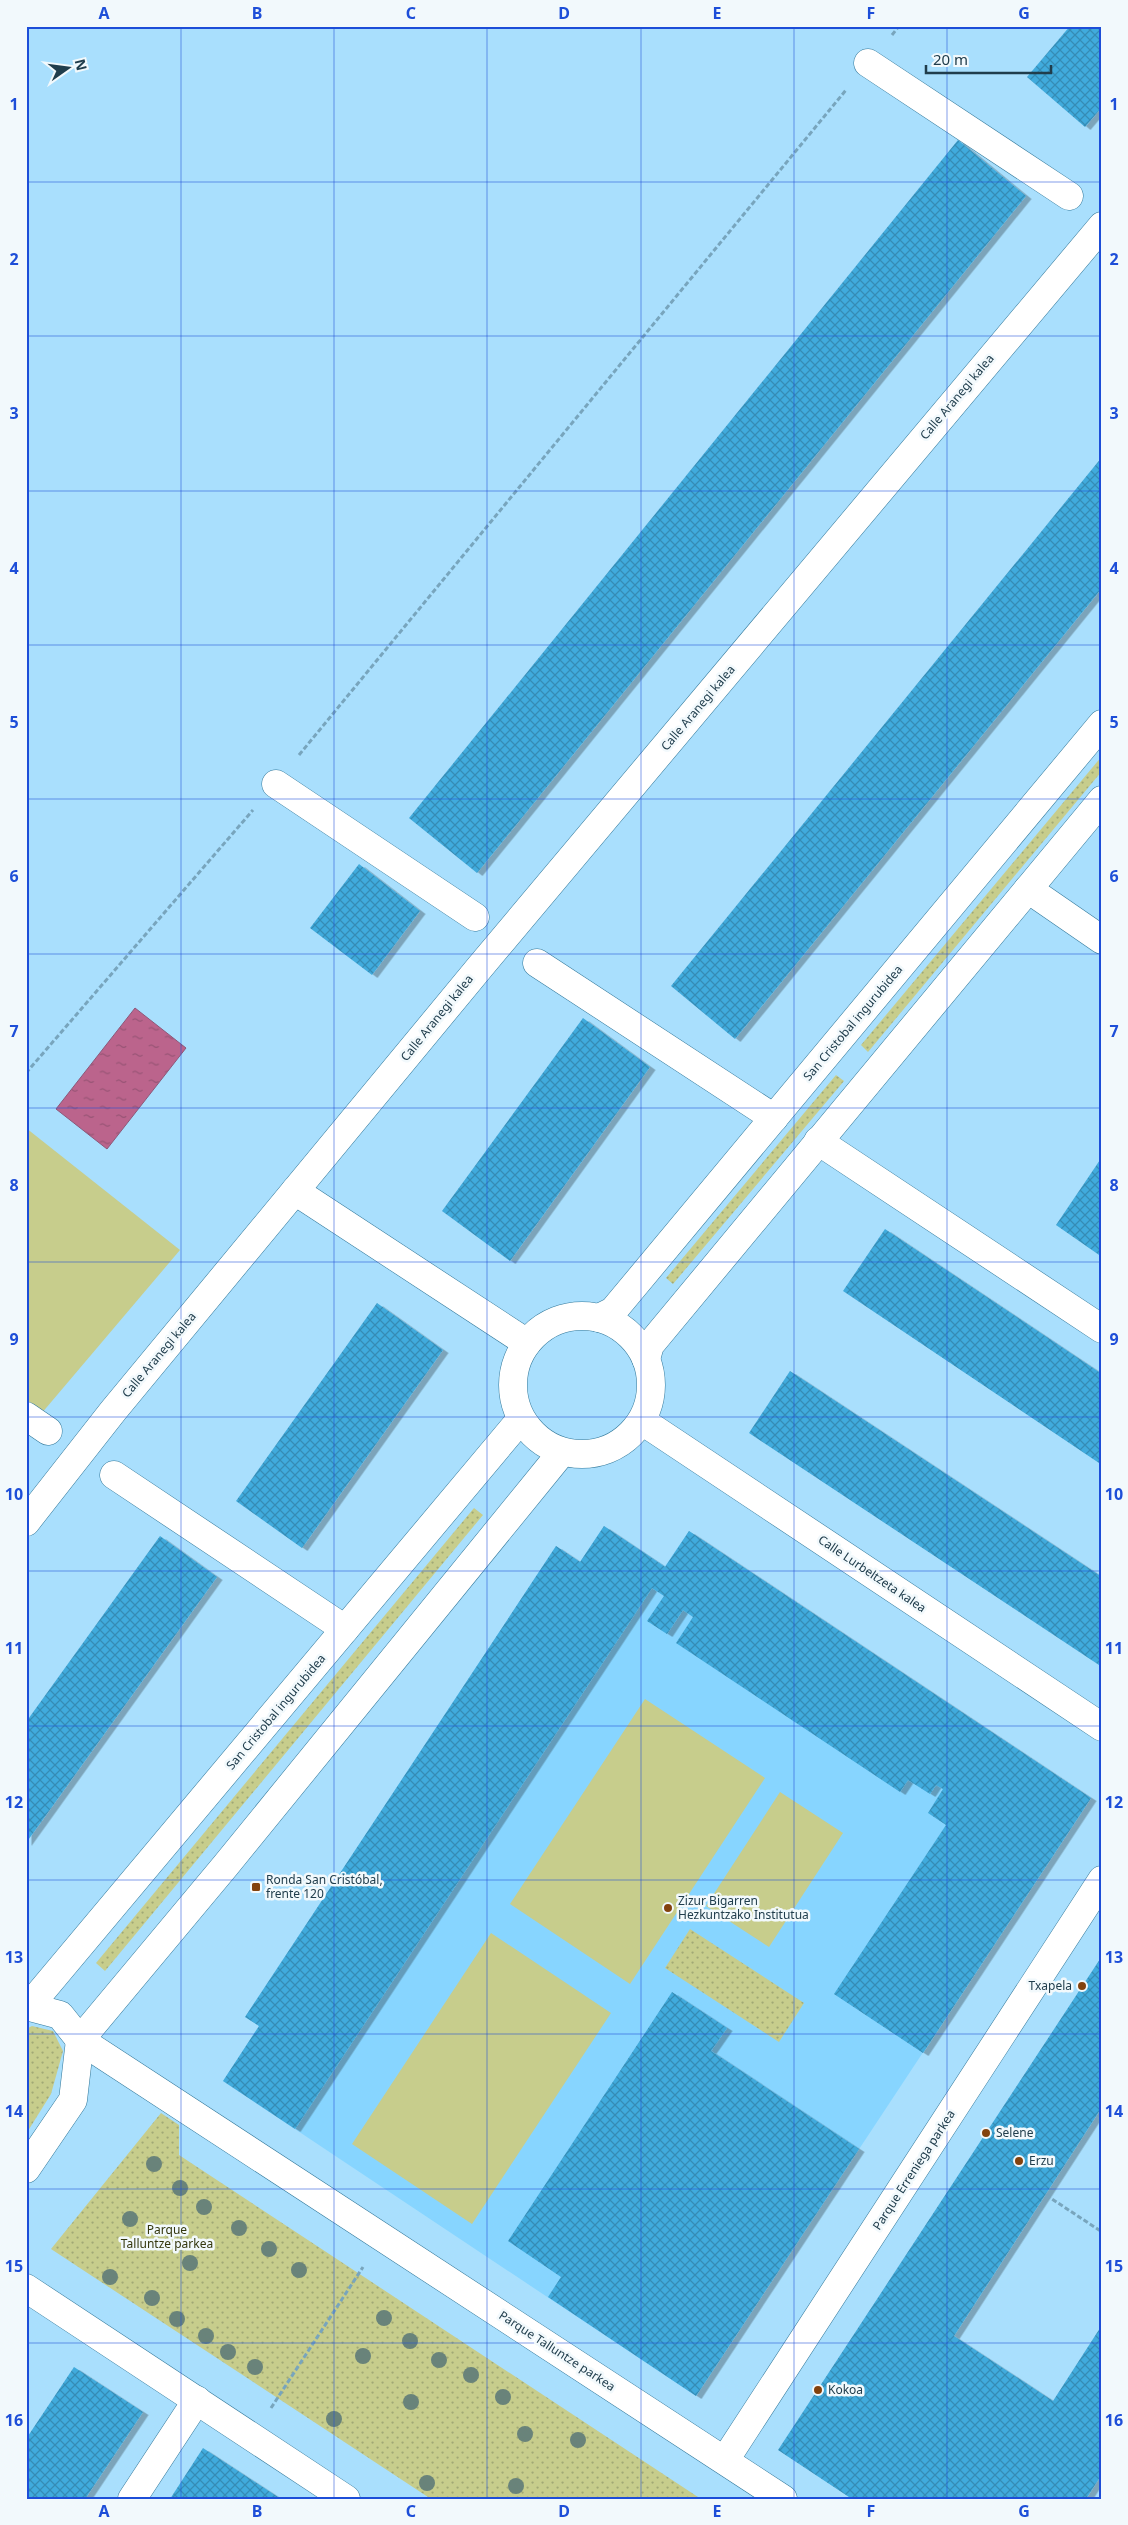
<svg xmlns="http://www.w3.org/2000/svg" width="1128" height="2525" viewBox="0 0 1128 2525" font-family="'Noto Sans',sans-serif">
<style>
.built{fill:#87d5ff}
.green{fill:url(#green-dots)}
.pitch{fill:#c7cd8c}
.water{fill:url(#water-ripples);stroke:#8c5879}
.building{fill:url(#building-cross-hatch);filter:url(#shadow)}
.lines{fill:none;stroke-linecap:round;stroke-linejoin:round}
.pedestrian-casing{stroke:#33799b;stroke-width:29}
.minor-casing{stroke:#33799b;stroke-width:29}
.tertiary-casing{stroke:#33799b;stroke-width:29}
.path{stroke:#78a5bd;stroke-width:3;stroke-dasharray:5 2.5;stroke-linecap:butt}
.pedestrian{stroke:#fff;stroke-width:28}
.minor{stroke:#fff;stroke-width:28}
.tertiary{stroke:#fff;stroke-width:28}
.tree{fill:#69837a}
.grid{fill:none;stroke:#1d4ed8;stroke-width:1;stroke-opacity:0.55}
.poi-dot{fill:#83420e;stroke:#f2f9fc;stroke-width:2}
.labels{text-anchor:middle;stroke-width:5;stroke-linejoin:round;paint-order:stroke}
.street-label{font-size:12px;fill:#203d4c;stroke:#f2f9fc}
.poi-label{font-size:12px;fill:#203d4c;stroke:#f2f9fc;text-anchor:start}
.park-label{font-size:12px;fill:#34370e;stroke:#f2f9fc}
.neatline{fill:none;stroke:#1d4ed8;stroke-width:2}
.grid-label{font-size:16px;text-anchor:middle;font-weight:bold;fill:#1d4ed8}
</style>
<defs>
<pattern id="green-dots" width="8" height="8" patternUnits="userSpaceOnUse" patternTransform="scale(1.25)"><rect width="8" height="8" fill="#c7cd8c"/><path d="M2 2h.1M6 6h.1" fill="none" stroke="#a1a875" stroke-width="1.8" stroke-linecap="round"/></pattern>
<pattern id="water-ripples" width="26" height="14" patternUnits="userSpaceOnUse" patternTransform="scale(1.25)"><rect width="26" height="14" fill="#bb648c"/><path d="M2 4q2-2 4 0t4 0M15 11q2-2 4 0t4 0" fill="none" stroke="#985475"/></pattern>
<pattern id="building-cross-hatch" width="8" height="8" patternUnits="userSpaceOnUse" patternTransform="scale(1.25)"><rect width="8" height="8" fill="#40abdd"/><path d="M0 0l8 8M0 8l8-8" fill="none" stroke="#358cb5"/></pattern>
<filter id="shadow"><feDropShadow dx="5.5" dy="3" stdDeviation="0" flood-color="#0004"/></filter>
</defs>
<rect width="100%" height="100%" fill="#a9dffd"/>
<polygon class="built" points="604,1526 665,1566 689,1531 1091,1798 696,2396 223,2081 259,2026 245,2017 556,1546 580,1562"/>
<g class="green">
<polygon points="1102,756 1102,771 868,1052 861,1045"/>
<polygon points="836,1075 844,1081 673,1284 666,1278"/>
<polygon points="474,1508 483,1515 105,1971 96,1963"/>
<polygon points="690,1929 804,2003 779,2042 665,1968"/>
<polygon points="32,2026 53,2031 63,2051 51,2094 26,2134 26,2029"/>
<polygon points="161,2113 179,2125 179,2155 701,2499 431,2499 51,2249"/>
</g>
<g class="pitch">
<polygon points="26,1128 180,1250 41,1414 26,1403"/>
<polygon points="645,1699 765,1778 630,1984 510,1904"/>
<polygon points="780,1792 843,1833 769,1947 706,1906"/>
<polygon points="491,1933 611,2013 472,2224 352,2144"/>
</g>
<polygon class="water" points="135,1008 186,1048 107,1149 56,1109"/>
<g class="building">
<polygon points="1070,26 1102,26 1102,107 1085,127 1027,77"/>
<polygon points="958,140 1026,196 477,873 409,818"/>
<polygon points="1102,457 1102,588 735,1039 671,986"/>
<polygon points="359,864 420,911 372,975 310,928"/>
<polygon points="583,1018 650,1067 510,1261 442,1211"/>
<polygon points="1102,1157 1102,1257 1056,1225"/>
<polygon points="885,1229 1102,1374 1102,1465 843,1291"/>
<polygon points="377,1303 443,1350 302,1548 236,1501"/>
<polygon points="790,1371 1102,1577 1102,1667 749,1433"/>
<polygon points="604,1526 665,1567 689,1531 1091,1798 923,2053 834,1994 946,1825 928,1813 943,1789 936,1785 930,1794 908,1780 900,1792 676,1643 693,1617 683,1610 667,1634 647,1621 664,1596 652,1588 295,2129 223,2081 259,2026 245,2017 556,1546 580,1562"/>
<polygon points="160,1536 217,1577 26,1843 26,1722"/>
<polygon points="1102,1956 1102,2107 954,2336 1053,2401 1102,2325 1102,2474 1086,2499 852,2499 778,2450"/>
<polygon points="672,1992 727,2028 711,2051 859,2149 696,2396 548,2297 561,2277 508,2241"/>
<polygon points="74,2367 143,2412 85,2499 26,2499 26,2439"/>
<polygon points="203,2448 281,2499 170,2499"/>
</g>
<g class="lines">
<defs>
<g id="pedestrian">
<polyline points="868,63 1069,196"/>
<polyline points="276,784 475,917"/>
<polyline points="537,963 774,1118"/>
<polyline points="26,1416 48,1431"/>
<polyline points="114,1475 345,1629"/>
</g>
<g id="minor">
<polyline points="1028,889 1102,940"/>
<polyline points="818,1141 1102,1329"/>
<polyline points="295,1191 527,1343"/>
<polyline points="642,1421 1102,1727"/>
<polyline points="26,1522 113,1411 480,967 1102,226"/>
<polyline points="725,2460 1102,1880"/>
<polyline points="132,2499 197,2400"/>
</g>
<g id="tertiary">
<circle cx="582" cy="1385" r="69"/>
<polyline points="599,1318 613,1311 1102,724"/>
<polyline points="646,1359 650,1345 1102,800"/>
<polyline points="30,2005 521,1419"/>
<polyline points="26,2006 60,2015 80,2040 783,2499"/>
<polyline points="26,2169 73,2100 80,2040 226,1865 562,1452"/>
<polyline points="26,2288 346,2499"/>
</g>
</defs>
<use href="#pedestrian" class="pedestrian-casing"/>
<use href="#minor" class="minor-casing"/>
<use href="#tertiary" class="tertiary-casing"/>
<g class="path">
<polyline points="892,35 899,26"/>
<polyline points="299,755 846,90"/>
<polyline points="26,1073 253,810"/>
<polyline points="1046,2195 1102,2232"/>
<polyline points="271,2408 363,2267"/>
</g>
<use href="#pedestrian" class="pedestrian"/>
<use href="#minor" class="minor"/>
<use href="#tertiary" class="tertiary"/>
</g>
<g class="tree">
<circle cx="154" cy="2164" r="8"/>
<circle cx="180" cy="2188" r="8"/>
<circle cx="204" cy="2207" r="8"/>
<circle cx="130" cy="2219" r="8"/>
<circle cx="239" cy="2228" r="8"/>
<circle cx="269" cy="2249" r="8"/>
<circle cx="190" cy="2263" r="8"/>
<circle cx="299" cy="2270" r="8"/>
<circle cx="110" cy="2277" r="8"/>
<circle cx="152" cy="2298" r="8"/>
<circle cx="384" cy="2318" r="8"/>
<circle cx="177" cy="2319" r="8"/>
<circle cx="206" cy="2336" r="8"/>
<circle cx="410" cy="2341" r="8"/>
<circle cx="228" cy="2352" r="8"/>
<circle cx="363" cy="2356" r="8"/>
<circle cx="439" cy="2360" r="8"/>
<circle cx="255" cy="2367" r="8"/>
<circle cx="471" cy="2375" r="8"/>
<circle cx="503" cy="2397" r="8"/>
<circle cx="411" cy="2402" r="8"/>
<circle cx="334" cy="2419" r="8"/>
<circle cx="525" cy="2434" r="8"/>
<circle cx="578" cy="2440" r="8"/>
<circle cx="427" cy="2483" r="8"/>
<circle cx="516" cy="2486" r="8"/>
</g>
<path class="grid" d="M181 26V2499M334 26V2499M487 26V2499M641 26V2499M794 26V2499M947 26V2499M26 182H1102M26 336H1102M26 491H1102M26 645H1102M26 799H1102M26 954H1102M26 1108H1102M26 1262H1102M26 1417H1102M26 1571H1102M26 1726H1102M26 1880H1102M26 2034H1102M26 2189H1102M26 2343H1102"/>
<g class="poi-dot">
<rect x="251" y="1882" width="10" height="10" rx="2.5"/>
<circle cx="668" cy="1908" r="5"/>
<circle cx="1082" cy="1986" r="5"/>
<circle cx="986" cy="2133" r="5"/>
<circle cx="1019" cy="2161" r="5"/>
<circle cx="818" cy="2390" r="5"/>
</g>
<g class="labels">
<g class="street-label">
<text transform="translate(957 397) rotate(-50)" y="4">Calle Aranegi kalea</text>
<text transform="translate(698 708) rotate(-50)" y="4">Calle Aranegi kalea</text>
<text transform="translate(437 1018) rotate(-51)" y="4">Calle Aranegi kalea</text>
<text transform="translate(853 1023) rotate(-50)" y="4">San Cristobal ingurubidea</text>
<text transform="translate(159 1355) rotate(-50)" y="4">Calle Aranegi kalea</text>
<text transform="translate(872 1574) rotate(34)" y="4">Calle Lurbeltzeta kalea</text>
<text transform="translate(276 1712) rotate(-50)" y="4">San Cristobal ingurubidea</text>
<text transform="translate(914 2170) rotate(-57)" y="4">Parque Erreniega parkea</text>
<text transform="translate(557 2351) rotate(33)" y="4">Parque Talluntze parkea</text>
</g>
<g class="poi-label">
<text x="266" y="1884">Ronda San Cristóbal,<tspan x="266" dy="14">frente 120</tspan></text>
<text x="678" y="1905">Zizur Bigarren<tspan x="678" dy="14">Hezkuntzako Institutua</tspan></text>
<text x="1072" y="1990" text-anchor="end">Txapela</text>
<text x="996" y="2137">Selene</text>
<text x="1029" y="2165">Erzu</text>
<text x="828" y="2394">Kokoa</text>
</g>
<g class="park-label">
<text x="167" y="2234">Parque<tspan x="167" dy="14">Talluntze parkea</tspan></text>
</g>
</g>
<rect width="1128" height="2525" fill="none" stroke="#f2f9fc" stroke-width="55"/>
<g transform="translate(68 68) rotate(76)" stroke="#f2f9fc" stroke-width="4" paint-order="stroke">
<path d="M0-4L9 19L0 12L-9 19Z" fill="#203d4c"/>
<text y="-8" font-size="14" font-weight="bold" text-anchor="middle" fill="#203d4c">N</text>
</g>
<path d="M926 65v8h125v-8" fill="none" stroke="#203d4c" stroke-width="2.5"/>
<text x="933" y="65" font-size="15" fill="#203d4c" stroke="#f2f9fc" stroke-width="4" paint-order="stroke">20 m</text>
<rect x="28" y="28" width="1072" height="2470" class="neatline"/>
<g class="grid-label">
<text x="104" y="19">A</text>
<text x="257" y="19">B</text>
<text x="411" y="19">C</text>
<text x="564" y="19">D</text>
<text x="717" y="19">E</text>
<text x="871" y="19">F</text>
<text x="1024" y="19">G</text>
<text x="14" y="110">1</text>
<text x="1114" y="110">1</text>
<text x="14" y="265">2</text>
<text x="1114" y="265">2</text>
<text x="14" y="419">3</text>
<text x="1114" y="419">3</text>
<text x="14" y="574">4</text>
<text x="1114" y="574">4</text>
<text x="14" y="728">5</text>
<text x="1114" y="728">5</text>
<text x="14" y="882">6</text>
<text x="1114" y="882">6</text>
<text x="14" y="1037">7</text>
<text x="1114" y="1037">7</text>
<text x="14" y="1191">8</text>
<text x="1114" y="1191">8</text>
<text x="14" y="1345">9</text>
<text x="1114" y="1345">9</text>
<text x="14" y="1500">10</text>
<text x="1114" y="1500">10</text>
<text x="14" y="1654">11</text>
<text x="1114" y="1654">11</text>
<text x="14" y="1808">12</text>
<text x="1114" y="1808">12</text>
<text x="14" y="1963">13</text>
<text x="1114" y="1963">13</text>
<text x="14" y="2117">14</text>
<text x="1114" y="2117">14</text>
<text x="14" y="2272">15</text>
<text x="1114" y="2272">15</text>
<text x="14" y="2426">16</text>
<text x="1114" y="2426">16</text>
<text x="104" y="2517">A</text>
<text x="257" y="2517">B</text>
<text x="411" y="2517">C</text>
<text x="564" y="2517">D</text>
<text x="717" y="2517">E</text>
<text x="871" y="2517">F</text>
<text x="1024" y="2517">G</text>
</g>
</svg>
